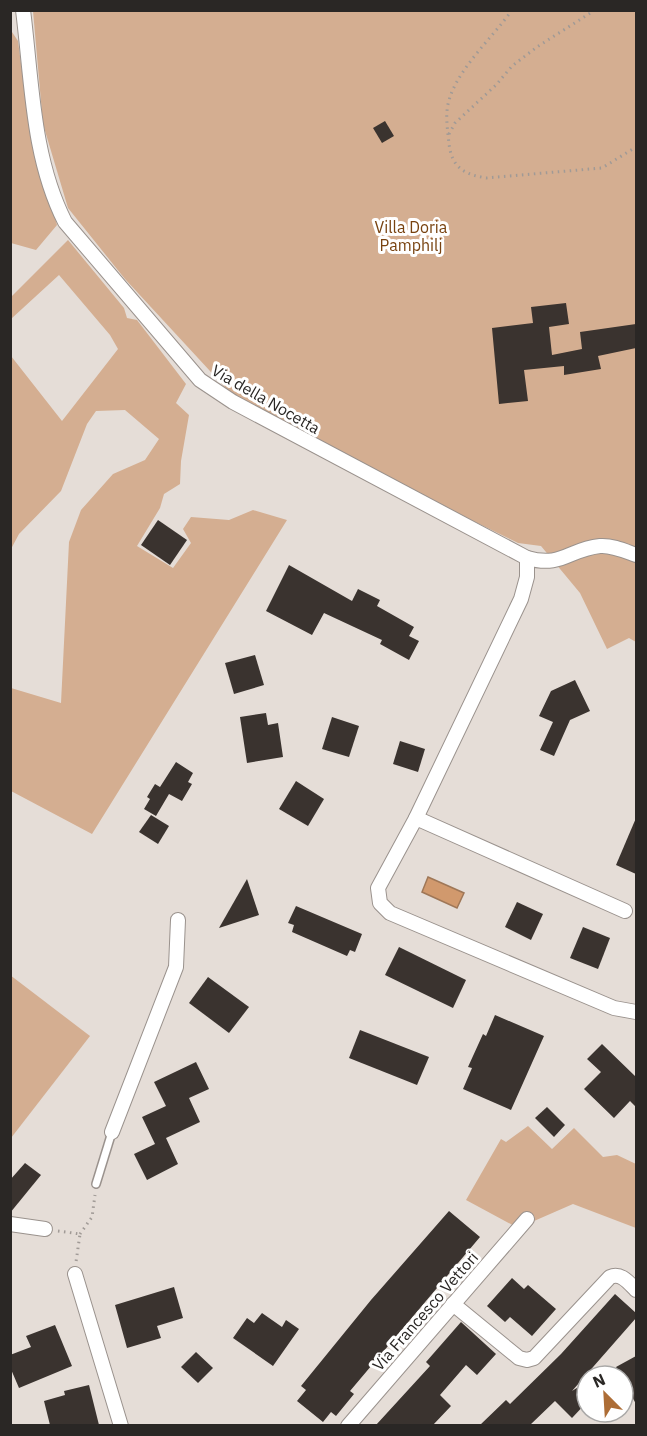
<svg xmlns="http://www.w3.org/2000/svg" width="647" height="1436" viewBox="0 0 647 1436" font-family="'IBM Plex Sans',sans-serif">
<style>
.green{fill:#d4ae91}
.water{fill:#d1996d;stroke:#9f7757;stroke-width:1.5}
.building{fill:#3a332f}
.lines{fill:none;stroke-linecap:round;stroke-linejoin:round}
.service-casing{stroke:#9a928d;stroke-width:10}
.minor-casing{stroke:#9a928d;stroke-width:16}
.path{stroke:#a09a96;stroke-width:3;stroke-dasharray:1.5 4.5;stroke-linecap:butt}
.service{stroke:#fff;stroke-width:7}
.minor{stroke:#fff;stroke-width:14}
.labels{text-anchor:middle;stroke-width:6;stroke-linejoin:round;paint-order:stroke}
.park-label{font-size:16px;fill:#78420f;stroke:#fff}
.street-label{font-size:16px;fill:#2a2725;stroke:#fff}
</style>
<rect width="100%" height="100%" fill="#e5ddd7"/>
<g class="green">
<polygon points="33,11 636,11 636,642 629,638 607,649 580,593 541,546 518,543 335,453 234,397 125,279 68,208 43,124"/>
<polygon points="10,29 18,41 29,124 57,225 36,250 11,243"/>
<polygon points="68,240 124,308 127,318 137,320 186,384 176,403 189,415 181,461 180,484 164,494 160,508 137,546 173,568 191,543 183,529 191,517 229,520 253,510 287,520 92,834 11,791 11,688 61,703 69,542 81,510 113,474 145,460 159,439 125,410 96,411 87,424 61,491 19,534 11,549 11,356 62,421 118,349 110,335 59,275 11,319 11,297"/>
<polygon points="10,975 90,1036 11,1138 10,1138"/>
<polygon points="528,1126 552,1149 574,1128 603,1157 617,1155 636,1164 636,1228 573,1204 518,1228 466,1200 501,1139 506,1142"/>
</g>
<polygon class="water" points="428,877 464,893 457,908 422,892"/>
<g class="building">
<polygon points="385,121 394,136 382,143 373,128"/>
<polygon points="566,303 569,324 549,327 552,355 582,349 580,332 636,324 636,348 598,356 601,369 564,375 564,366 524,370 528,401 499,404 492,328 533,323 531,307"/>
<polygon points="158,520 187,540 170,565 141,545"/>
<polygon points="289,565 352,601 358,589 380,600 377,606 414,627 409,636 419,641 409,660 380,644 382,640 324,613 312,635 266,611"/>
<polygon points="255,655 264,685 234,694 225,663"/>
<polygon points="575,680 590,711 570,720 554,756 540,750 553,722 539,716 551,691"/>
<polygon points="266,713 268,725 278,723 283,757 247,763 240,717"/>
<polygon points="332,717 359,726 349,757 322,749"/>
<polygon points="400,741 425,749 418,772 393,764"/>
<polygon points="176,762 193,773 188,782 192,784 182,801 169,794 156,816 144,809 150,799 147,797 155,784 160,787"/>
<polygon points="296,781 324,799 308,826 279,809"/>
<polygon points="151,815 169,826 158,844 139,832"/>
<polygon points="636,818 636,874 616,865"/>
<polygon points="247,879 259,915 219,928"/>
<polygon points="517,902 543,914 531,940 505,927"/>
<polygon points="296,906 362,934 355,952 350,950 347,956 292,932 294,925 288,923"/>
<polygon points="583,927 610,938 598,969 570,958"/>
<polygon points="399,947 466,980 453,1008 385,975"/>
<polygon points="208,977 249,1007 229,1033 189,1003"/>
<polygon points="495,1015 544,1036 511,1110 463,1089 472,1068 468,1067 483,1034 486,1036"/>
<polygon points="360,1030 429,1057 417,1085 349,1058"/>
<polygon points="602,1044 636,1077 636,1107 630,1101 614,1118 584,1089 601,1072 587,1059"/>
<polygon points="196,1062 209,1089 189,1098 200,1122 166,1138 178,1164 147,1180 134,1154 155,1144 142,1117 166,1106 154,1082"/>
<polygon points="547,1107 565,1125 554,1137 535,1118"/>
<polygon points="25,1163 41,1175 10,1213 10,1180"/>
<polygon points="449,1211 480,1237 350,1391 354,1394 336,1416 331,1412 323,1422 297,1401 306,1390 301,1386 371,1300"/>
<polygon points="512,1278 524,1289 528,1285 556,1309 532,1336 510,1317 505,1322 487,1306"/>
<polygon points="174,1287 183,1318 157,1326 161,1338 127,1348 115,1305"/>
<polygon points="615,1294 636,1313 636,1318 572,1391 580,1386 587,1393 587,1402 572,1418 555,1401 530,1425 480,1425 506,1400 510,1404 561,1354"/>
<polygon points="262,1313 282,1327 286,1320 299,1329 273,1366 233,1338 247,1318 254,1323"/>
<polygon points="461,1322 496,1354 477,1375 466,1365 440,1395 451,1406 433,1425 376,1425 430,1366 426,1362"/>
<polygon points="55,1325 72,1366 19,1388 10,1367 10,1355 31,1347 26,1336"/>
<polygon points="196,1352 213,1368 198,1383 181,1367"/>
<polygon points="636,1356 636,1404 616,1367"/>
<polygon points="89,1385 99,1425 50,1425 44,1401 65,1395 64,1391"/>
</g>
<g class="lines">
<defs>
<polyline id="service" points="96,1184 112,1132"/>
<g id="minor">
<path d="M23 10C32 81 32 157 65 222L200 380 233 402 527 558C562 568 569 549 600 546 612 545 625 551 636 555"/>
<polyline points="527,558 527,577 521,599 416,818 378,888 380,903 390,913 614,1008 636,1012"/>
<polyline points="416,818 625,911"/>
<polyline points="112,1132 176,967 178,920"/>
<polyline points="10,1224 45,1229"/>
<polyline points="75,1274 121,1426"/>
<path d="M453 1304 519 1358 527 1360 534 1358 610 1277C621 1272 629 1283 636 1290"/>
<polyline points="348,1426 527,1219"/>
</g>
</defs>
<use href="#service" class="service-casing"/>
<use href="#minor" class="minor-casing"/>
<g class="path">
<path d="M512 10C492 39 450 75 447 111 446 121 448 133 449 144 452 167 463 174 486 178L602 168 636 147"/>
<polyline points="449,134 455,123 496,85 512,66 537,47 595,10"/>
<polyline points="58,1231 80,1234 76,1262"/>
<polyline points="80,1234 92,1217 95,1195"/>
</g>
<use href="#service" class="service"/>
<use href="#minor" class="minor"/>
</g>
<g class="labels">
<g class="park-label">
<text x="411" y="233">Villa Doria<tspan x="411" dy="18">Pamphilj</tspan></text>
</g>
<g class="street-label">
<text transform="translate(266 399) rotate(30)" y="6">Via della Nocetta</text>
<text transform="translate(425 1311) rotate(-49)" y="6">Via Francesco Vettori</text>
</g>
</g>
<rect width="647" height="1436" fill="none" stroke="#2a2725" stroke-width="24"/>
<g transform="translate(605 1394) rotate(336)"><circle r="28" fill="#ffffff" stroke="#aaa9a8" stroke-width="1.5"/>
<path d="M0-4.5L10 22L0 15L-10 22Z" fill="#ad6d36"/>
<text y="-9" font-size="16" font-weight="bold" text-anchor="middle" fill="#2a2725">N</text>
</g>
</svg>
